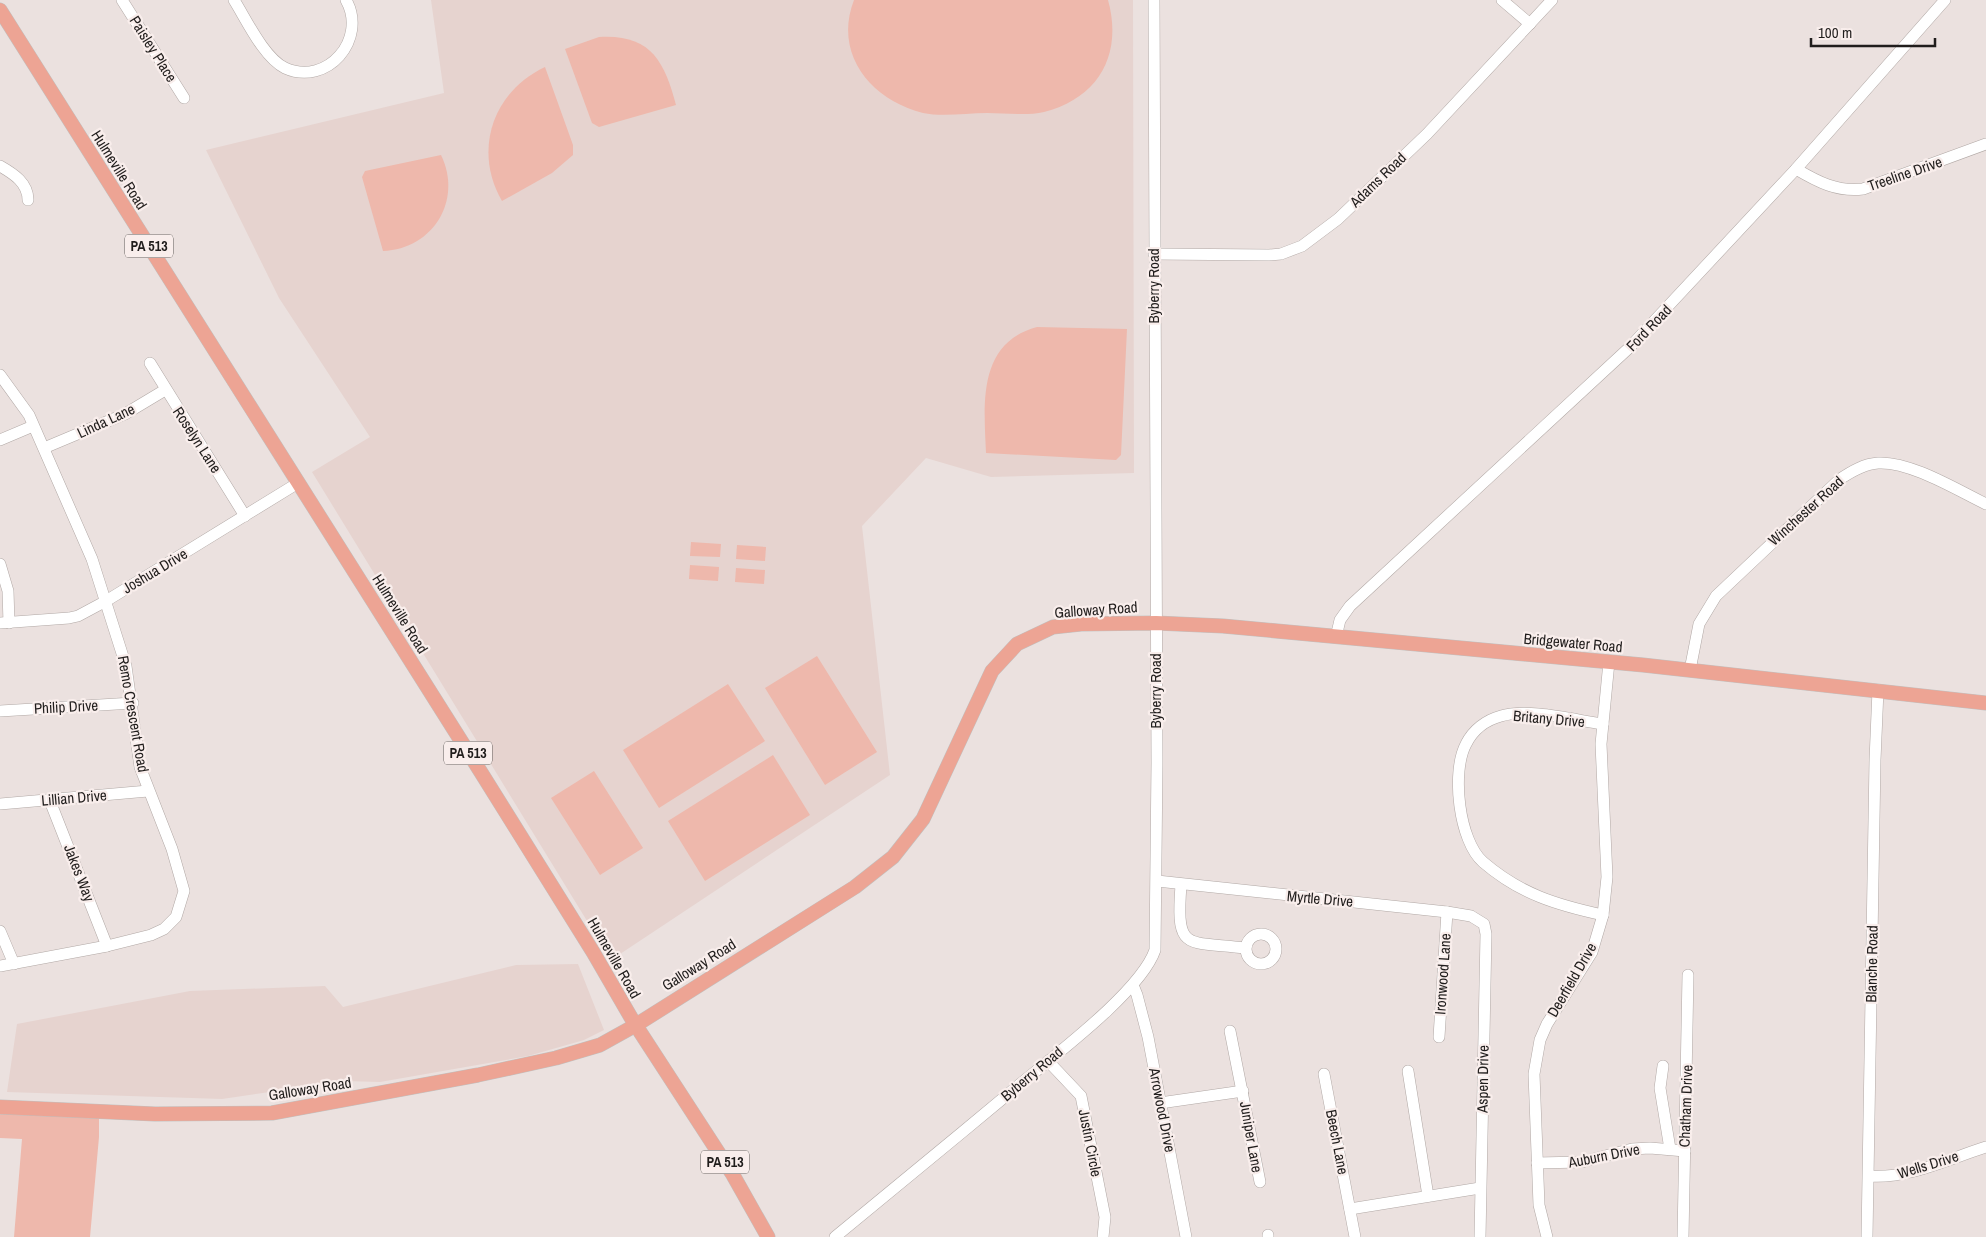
<svg xmlns="http://www.w3.org/2000/svg" width="1986" height="1237" viewBox="0 0 1986 1237" font-family="'Archivo Narrow',sans-serif">
<style>
.built{fill:#e6d3cf}
.green{fill:#eeb8ac}
.lines{fill:none;stroke-linecap:round;stroke-linejoin:round}
.minor-casing{stroke:#b1a8a5;stroke-width:12}
.major-casing{stroke:#c1c0bf;stroke-width:15}
.minor{stroke:#fff;stroke-width:11}
.major{stroke:#eda494;stroke-width:14}
.labels{text-anchor:middle;stroke-width:4.5;stroke-linejoin:round;paint-order:stroke}
.shield{fill:#f9eeec;stroke:#615c5a;stroke-width:1}
.shield-label{font-size:14px;font-weight:bold;fill:#201d1c}
.street-label{font-size:15px;fill:#201d1c;stroke:#f9eeec}
</style>
<rect width="100%" height="100%" fill="#ebe1df"/>
<g class="built">
<polygon points="431,0 1133,0 1134,473 991,477 926,458 862,526 890,775 611,960 312,472 370,437 279,298 206,150 444,93"/>
<polygon points="578,964 604,1030 584,1040 528,1056 380,1082 345,1081 222,1099 7,1092 17,1024 190,991 325,986 343,1007 516,965"/>
</g>
<g class="green">
<path d="M854 0H1108C1123 54 1099 98 1044 112 1027 116 1005 113 987 113 967 113 942 117 923 113 871 100 833 54 854 0Z"/>
<path d="M599 37C650 34 664 60 676 105L599 127 592 123 565 49Z"/>
<path d="M545 67 573 145V155L552 173 502 201C473 151 492 92 545 67Z"/>
<path d="M441 155C463 200 433 249 383 251L362 177 365 171Z"/>
<path d="M1037 327 1127 329 1121 455 1116 460 986 453C984 405 977 343 1037 327Z"/>
<polygon points="691,542 721,544 720,557 690,556"/>
<polygon points="737,545 766,547 765,561 736,559"/>
<polygon points="690,565 719,567 718,581 689,579"/>
<polygon points="736,568 765,570 764,584 735,582"/>
<polygon points="817,656 877,752 825,785 765,688"/>
<polygon points="728,684 765,741 659,808 623,750"/>
<polygon points="773,755 810,815 705,881 668,821"/>
<polygon points="594,771 643,848 600,875 551,798"/>
<polygon points="0,1107 99,1113 99,1137 90,1237 14,1237 22,1139 0,1138"/>
</g>
<g class="lines">
<defs>
<g id="minor">
<polyline points="122,0 184,98"/>
<path d="M234 0C246 19 264 58 285 68 327 87 368 39 346 0"/>
<polyline points="1502,0 1530,24"/>
<path d="M0 166C14 174 28 183 28 200"/>
<path d="M1796 169C1818 182 1837 192 1863 189L1986 144"/>
<polyline points="1154,254 1269,255 1281,254 1302,246 1338,219 1427,134 1552,0"/>
<polyline points="150,363 245,516"/>
<polyline points="0,375 29,415 92,559 126,666 140,767 172,849 184,891 176,917 164,929 151,935 107,946 0,966"/>
<polyline points="0,440 33,426"/>
<polyline points="44,448 125,414 165,390"/>
<polyline points="0,564 8,591 9,623"/>
<polyline points="0,623 69,618 78,616 106,601 298,483"/>
<polyline points="1336,637 1340,620 1350,606 1630,347 1796,169 1945,0"/>
<path d="M1690 670 1699 624 1716 596 1840 479C1852 471 1864 464 1878 463 1910 461 1957 490 1986 504"/>
<polyline points="0,711 133,703"/>
<path d="M1603 724C1574 720 1528 708 1501 716 1486 720 1473 730 1466 744 1451 772 1459 841 1483 862 1520 894 1557 905 1603 915"/>
<polyline points="50,801 107,946"/>
<polyline points="0,804 148,791"/>
<polyline points="1157,881 1447,912 1471,916 1484,924 1486,934 1480,1237"/>
<path d="M1181 885C1176 952 1185 941 1245 948"/>
<polyline points="0,931 14,964"/>
<circle cx="1261" cy="949" r="15"/>
<polyline points="1133,985 1137,995 1148,1037 1186,1237"/>
<polyline points="1230,1031 1260,1182"/>
<polyline points="1439,1037 1447,912"/>
<polyline points="1048,1061 1081,1096 1105,1217 1103,1237"/>
<polyline points="1663,1066 1660,1088 1670,1149"/>
<polyline points="1408,1071 1428,1196"/>
<polyline points="1324,1074 1355,1237"/>
<polyline points="1160,1103 1243,1091"/>
<polyline points="1537,1163 1582,1162 1632,1149 1650,1148 1685,1151"/>
<path d="M1869 1176C1909 1179 1948 1159 1986 1147"/>
<polyline points="1350,1209 1480,1188"/>
<polyline points="1268,1235 1268,1237"/>
<path d="M835 1237C897 1186 958 1136 1019 1085 1055 1055 1141 991 1155 950L1157 763 1154 0"/>
<polyline points="1547,1237 1539,1205 1534,1074 1540,1040 1547,1024 1592,952 1603,915 1607,877 1601,744 1609,662"/>
<polyline points="1683,1237 1688,975"/>
<polyline points="1867,1237 1875,760 1878,690"/>
</g>
<g id="major">
<polyline points="0,10 482,774 593,952 633,1021 733,1175 768,1237"/>
<polyline points="0,1107 155,1114 272,1113 478,1075 556,1058 600,1045 636,1025 855,887 893,857 923,819 992,671 1017,644 1053,627 1081,624 1156,623 1223,626 1643,665 1986,703"/>
</g>
</defs>
<use href="#minor" class="minor-casing"/>
<use href="#major" class="major-casing"/>
<use href="#minor" class="minor"/>
<use href="#major" class="major"/>
</g>
<g class="labels">
<g class="shield">
<rect x="125" y="234.5" width="48" height="23" rx="4"/>
<rect x="444" y="741.5" width="48" height="23" rx="4"/>
<rect x="701" y="1150.5" width="48" height="23" rx="4"/>
</g>
<g class="shield-label">
<text x="149" y="251">PA 513</text>
<text x="468" y="758">PA 513</text>
<text x="725" y="1167">PA 513</text>
</g>
<g class="street-label">
<text transform="translate(153 49) rotate(58)" y="5">Paisley Place</text>
<text transform="translate(119 170) rotate(58)" y="5">Hulmeville Road</text>
<text transform="translate(1905 174) rotate(-19)" y="5">Treeline Drive</text>
<text transform="translate(1378 180) rotate(-44)" y="5">Adams Road</text>
<text transform="translate(1154 286) rotate(-90)" y="5">Byberry Road</text>
<text transform="translate(1649 328) rotate(-46)" y="5">Ford Road</text>
<text transform="translate(106 421) rotate(-25)" y="5">Linda Lane</text>
<text transform="translate(197 440) rotate(57)" y="5">Roselyn Lane</text>
<text transform="translate(1806 511) rotate(-42)" y="5">Winchester Road</text>
<text transform="translate(155 571) rotate(-31)" y="5">Joshua Drive</text>
<text transform="translate(1096 610) rotate(-4)" y="5">Galloway Road</text>
<text transform="translate(400 614) rotate(58)" y="5">Hulmeville Road</text>
<text transform="translate(1573 643) rotate(5)" y="5">Bridgewater Road</text>
<text transform="translate(1156 691) rotate(-90)" y="5">Byberry Road</text>
<text transform="translate(66 707) rotate(-3)" y="5">Philip Drive</text>
<text transform="translate(133 714) rotate(80)" y="5">Remo Crescent Road</text>
<text transform="translate(1549 719) rotate(5)" y="5">Britany Drive</text>
<text transform="translate(74 798) rotate(-5)" y="5">Lillian Drive</text>
<text transform="translate(79 873) rotate(69)" y="5">Jakes Way</text>
<text transform="translate(1320 899) rotate(5)" y="5">Myrtle Drive</text>
<text transform="translate(614 958) rotate(60)" y="5">Hulmeville Road</text>
<text transform="translate(1872 964) rotate(-89)" y="5">Blanche Road</text>
<text transform="translate(699 965) rotate(-32)" y="5">Galloway Road</text>
<text transform="translate(1443 974) rotate(-86)" y="5">Ironwood Lane</text>
<text transform="translate(1572 980) rotate(-60)" y="5">Deerfield Drive</text>
<text transform="translate(1032 1074) rotate(-40)" y="5">Byberry Road</text>
<text transform="translate(1483 1079) rotate(-89)" y="5">Aspen Drive</text>
<text transform="translate(310 1089) rotate(-9)" y="5">Galloway Road</text>
<text transform="translate(1686 1106) rotate(-88)" y="5">Chatham Drive</text>
<text transform="translate(1162 1110) rotate(79)" y="5">Arrowood Drive</text>
<text transform="translate(1251 1137) rotate(80)" y="5">Juniper Lane</text>
<text transform="translate(1337 1142) rotate(79)" y="5">Beech Lane</text>
<text transform="translate(1090 1143) rotate(79)" y="5">Justin Circle</text>
<text transform="translate(1604 1156) rotate(-11)" y="5">Auburn Drive</text>
<text transform="translate(1928 1165) rotate(-17)" y="5">Wells Drive</text>
</g>
</g>
<path d="M1811 38v8h124v-8" fill="none" stroke="#201d1c" stroke-width="2.5"/>
<text x="1818" y="38" font-size="15" fill="#201d1c" stroke="#f9eeec" stroke-width="4" paint-order="stroke">100 m</text>
</svg>
